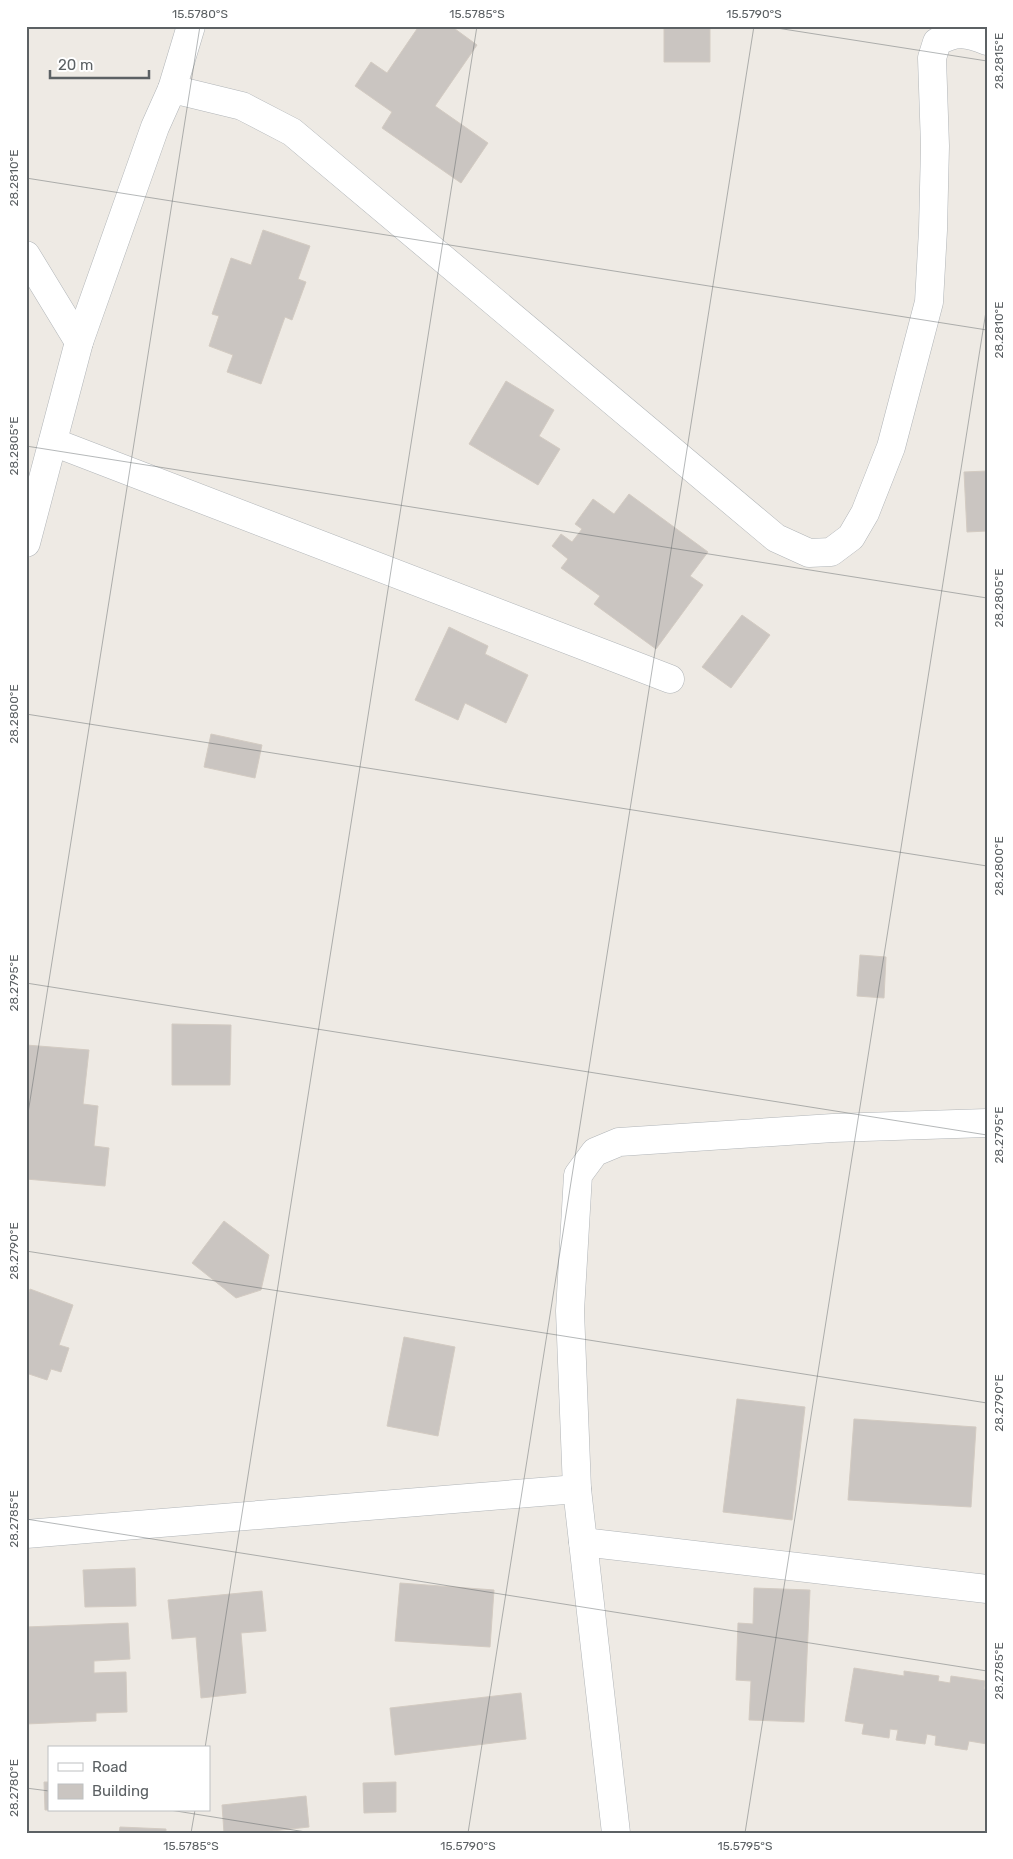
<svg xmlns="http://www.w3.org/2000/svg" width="1013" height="1859" viewBox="0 0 1013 1859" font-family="Rubik,sans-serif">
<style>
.building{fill:#cac5c1;stroke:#d3cbc2}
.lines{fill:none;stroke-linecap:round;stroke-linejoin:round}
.minor-casing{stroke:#b1b5b8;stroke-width:29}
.minor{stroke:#fff;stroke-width:28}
.ticks{fill:none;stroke:#5c6164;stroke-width:1;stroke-opacity:0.45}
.neatline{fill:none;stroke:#5c6164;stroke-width:2}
.ticks-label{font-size:12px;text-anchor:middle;fill:#5c6164}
</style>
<rect width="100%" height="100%" fill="#eeeae4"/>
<g class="building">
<polygon points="419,26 451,26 477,45 435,106 488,143 461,183 382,128 392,112 355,86 371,62 387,73"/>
<polygon points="652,26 710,26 710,62 664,62 664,28 652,28"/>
<polygon points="263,230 310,246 298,279 306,282 292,320 285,317 261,384 227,372 233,355 209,346 219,316 212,314 231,258 251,265"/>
<polygon points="506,381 554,410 539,436 560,449 538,485 469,444"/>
<polygon points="987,471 987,531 967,532 964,472"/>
<polygon points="629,494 708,552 690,576 703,585 656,649 594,604 600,596 561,568 568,559 552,546 561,534 572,542 582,529 575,524 593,499 614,514"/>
<polygon points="742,615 770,635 731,688 702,667"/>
<polygon points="449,627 488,646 485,654 528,675 506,723 465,703 458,720 415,700"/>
<polygon points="211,734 262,745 255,778 204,767"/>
<polygon points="860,955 886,957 884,998 857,996"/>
<polygon points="172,1024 231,1025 230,1085 172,1085"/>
<polygon points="26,1045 89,1050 83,1104 98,1106 94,1146 109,1148 105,1186 26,1179"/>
<polygon points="224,1221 269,1255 261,1290 236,1298 192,1263"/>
<polygon points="30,1289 73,1305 59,1345 69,1348 61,1372 51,1369 47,1380 26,1373 26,1301"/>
<polygon points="404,1337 455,1347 438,1436 387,1426"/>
<polygon points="737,1399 805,1407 792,1520 723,1512"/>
<polygon points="854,1419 976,1427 971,1507 848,1500"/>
<polygon points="135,1568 136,1606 85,1607 83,1570"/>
<polygon points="400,1583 494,1590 490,1647 395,1641"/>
<polygon points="754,1588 810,1590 804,1722 749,1720 751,1681 736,1680 738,1623 753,1624"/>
<polygon points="262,1591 266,1631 241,1633 246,1693 201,1698 196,1637 172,1639 168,1600"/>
<polygon points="128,1623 130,1659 94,1661 94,1673 126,1672 127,1712 96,1713 96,1721 26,1724 26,1627"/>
<polygon points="854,1668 904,1676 904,1671 939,1676 938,1681 950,1683 951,1676 985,1681 984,1689 987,1689 987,1744 969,1741 967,1750 935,1745 936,1736 927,1734 925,1744 896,1740 898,1730 890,1729 889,1738 862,1734 864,1724 845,1721"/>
<polygon points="521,1693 526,1739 395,1755 390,1708"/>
<polygon points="44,1782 49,1782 49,1810 45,1810"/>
<polygon points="396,1782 396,1812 364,1813 363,1783"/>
<polygon points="306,1796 309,1827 254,1833 224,1833 222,1805"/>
<polygon points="120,1827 166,1829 166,1833 119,1833"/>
</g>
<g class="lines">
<defs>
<g id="minor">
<polyline points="172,89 191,26"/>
<polyline points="26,255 79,342"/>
<polyline points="53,442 670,679"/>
<path d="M26 543 79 342 155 127 172 89 242 106 292 132 776 538 809 553 831 552 851 537 865 513 891 447 929 302 933 230 935 146 932 58 937 42C956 31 967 33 987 41"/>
<polyline points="26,1534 577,1489"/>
<polyline points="583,1542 987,1589"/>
<polyline points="616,1833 577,1489 570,1311 578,1175 595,1152 619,1142 833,1128 987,1123"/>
</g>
</defs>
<use href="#minor" class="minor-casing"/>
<use href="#minor" class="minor"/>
</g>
<path class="ticks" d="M764 26 987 61M26 178 987 330M26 446 987 598M26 714 987 866M26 983 987 1135M26 1126 200 26M26 1251 987 1403M26 1519 987 1671M205 1748 477 26M26 1788 49 1791M170 1810 312 1833M191 1833 195 1810M468 1833 754 26M745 1833 987 305"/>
<rect width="1013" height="1859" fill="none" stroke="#ffffff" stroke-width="55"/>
<rect x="48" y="1746" width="162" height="65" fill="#ffffff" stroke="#bec0c1"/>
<rect x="58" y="1763" width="25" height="8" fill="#ffffff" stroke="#bec0c1"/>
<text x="92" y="1772" font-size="15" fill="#5c6164">Road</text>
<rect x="58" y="1784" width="25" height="15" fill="#cac5c1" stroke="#bec0c1"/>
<text x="92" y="1796" font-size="15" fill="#5c6164">Building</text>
<path d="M50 70v8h99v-8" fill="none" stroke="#5c6164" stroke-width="2.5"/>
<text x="58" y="70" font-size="15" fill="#5c6164" stroke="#ffffff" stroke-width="4" paint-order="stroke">20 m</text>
<rect x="28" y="28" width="958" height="1804" class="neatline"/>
<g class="ticks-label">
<text x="200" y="18">15.5780°S</text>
<text x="477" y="18">15.5785°S</text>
<text x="754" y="18">15.5790°S</text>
<text transform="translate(999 61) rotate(-90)" y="4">28.2815°E</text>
<text transform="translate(14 178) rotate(-90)" y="4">28.2810°E</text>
<text transform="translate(999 330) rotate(-90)" y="4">28.2810°E</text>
<text transform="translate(14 446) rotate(-90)" y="4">28.2805°E</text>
<text transform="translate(999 598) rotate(-90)" y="4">28.2805°E</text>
<text transform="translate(14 714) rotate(-90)" y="4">28.2800°E</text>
<text transform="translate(999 866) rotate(-90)" y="4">28.2800°E</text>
<text transform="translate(14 983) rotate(-90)" y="4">28.2795°E</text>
<text transform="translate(999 1135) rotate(-90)" y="4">28.2795°E</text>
<text transform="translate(14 1251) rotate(-90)" y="4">28.2790°E</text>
<text transform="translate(999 1403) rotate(-90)" y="4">28.2790°E</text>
<text transform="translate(14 1519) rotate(-90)" y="4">28.2785°E</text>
<text transform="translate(999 1671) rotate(-90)" y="4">28.2785°E</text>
<text transform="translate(14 1788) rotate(-90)" y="4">28.2780°E</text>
<text x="191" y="1850">15.5785°S</text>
<text x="468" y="1850">15.5790°S</text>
<text x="745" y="1850">15.5795°S</text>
</g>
</svg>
